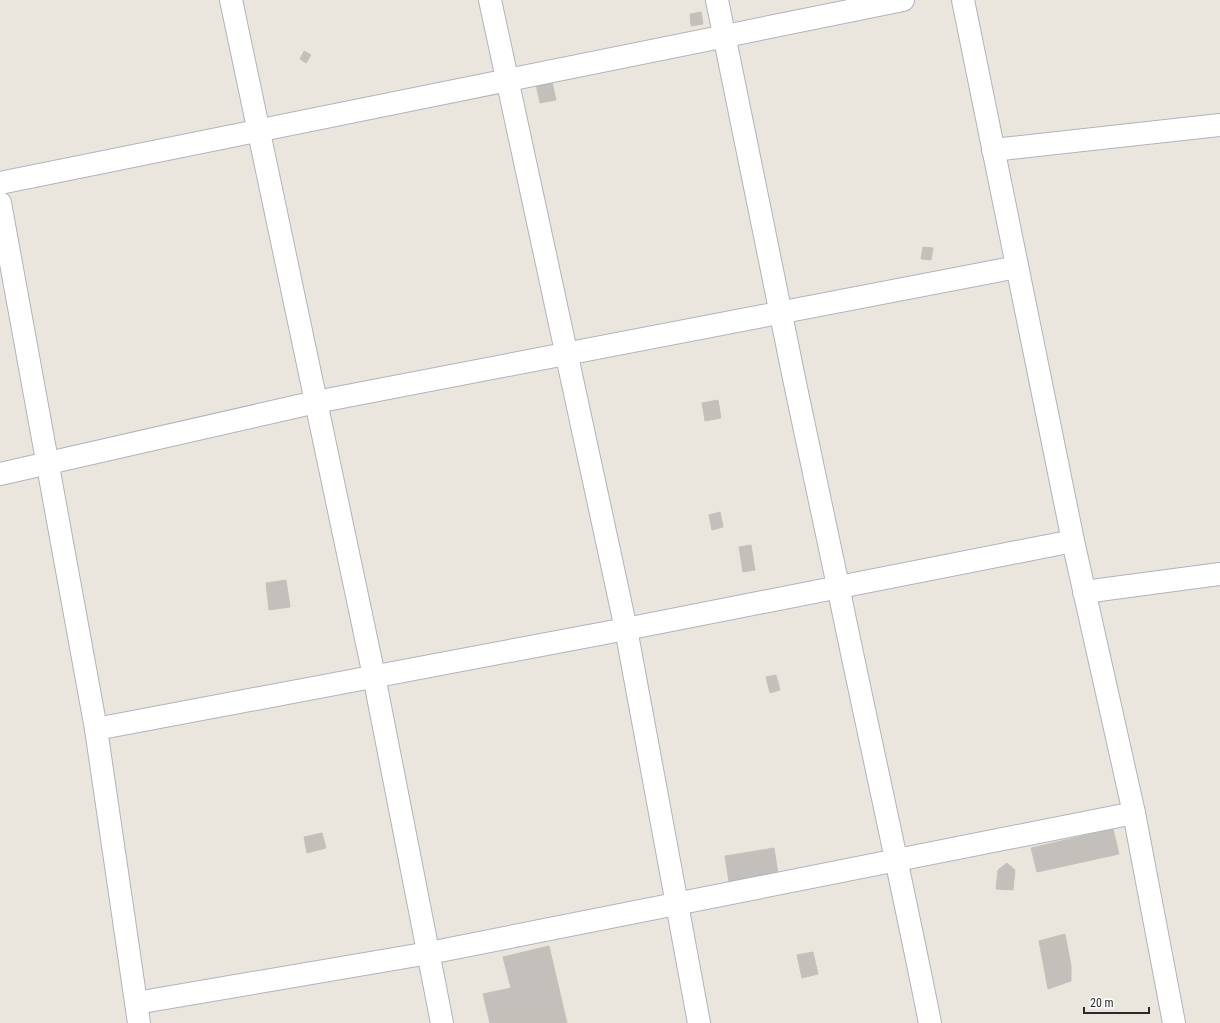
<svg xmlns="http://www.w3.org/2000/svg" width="1220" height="1023" viewBox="0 0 1220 1023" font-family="'Roboto Condensed',sans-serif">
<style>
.building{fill:#c3bfba;stroke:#c6c1b8}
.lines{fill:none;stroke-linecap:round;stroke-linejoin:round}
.minor-casing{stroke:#b1b3bc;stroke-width:24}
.minor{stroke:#fff;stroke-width:22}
</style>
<rect width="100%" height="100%" fill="#eae6de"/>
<g class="building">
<polygon points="701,12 703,24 691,26 690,14"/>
<polygon points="304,51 311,55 306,63 300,59"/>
<polygon points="551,77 556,100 540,103 535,80"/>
<polygon points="923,247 933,248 931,260 921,259"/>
<polygon points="718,400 721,418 705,421 702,403"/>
<polygon points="720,512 723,527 712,530 709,515"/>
<polygon points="751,545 755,570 743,572 739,547"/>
<polygon points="286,580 290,607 269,610 266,583"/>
<polygon points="776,675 780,690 770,693 766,677"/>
<polygon points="1113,829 1119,854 1037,872 1031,848"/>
<polygon points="322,833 326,848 307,853 304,837"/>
<polygon points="774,848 778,874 729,882 725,856"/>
<polygon points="1007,863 1015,870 1013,890 996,889 998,870"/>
<polygon points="1065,934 1071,966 1071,981 1048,989 1039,941"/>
<polygon points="549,946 567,1023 490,1023 483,994 511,988 503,957"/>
<polygon points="813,952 818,974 802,978 797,955"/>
</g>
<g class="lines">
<defs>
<g id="minor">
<polyline points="231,0 374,676 442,1023"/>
<polyline points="490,0 626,629 699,1023"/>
<path d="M717 0C756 196 796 391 838 586 868 732 901 877 930 1023"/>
<polyline points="963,0 1073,541 1134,813 1174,1023"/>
<polyline points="993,150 1220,125"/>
<path d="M0 183C301 120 602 63 903 0"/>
<polyline points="0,203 96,729 139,1023"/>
<polyline points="0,474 316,402 1017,267"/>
<polyline points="1084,592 1220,574"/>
<polyline points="96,729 626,629 1073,541"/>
<polyline points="136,1003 429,953 1134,813"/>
</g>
</defs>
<use href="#minor" class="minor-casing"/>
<use href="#minor" class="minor"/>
</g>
<path d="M1084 1007v6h65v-6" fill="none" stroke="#2a2a2a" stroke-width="2"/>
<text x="1090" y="1007" font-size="12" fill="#2a2a2a" stroke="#ffffff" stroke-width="3" paint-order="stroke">20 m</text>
</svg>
